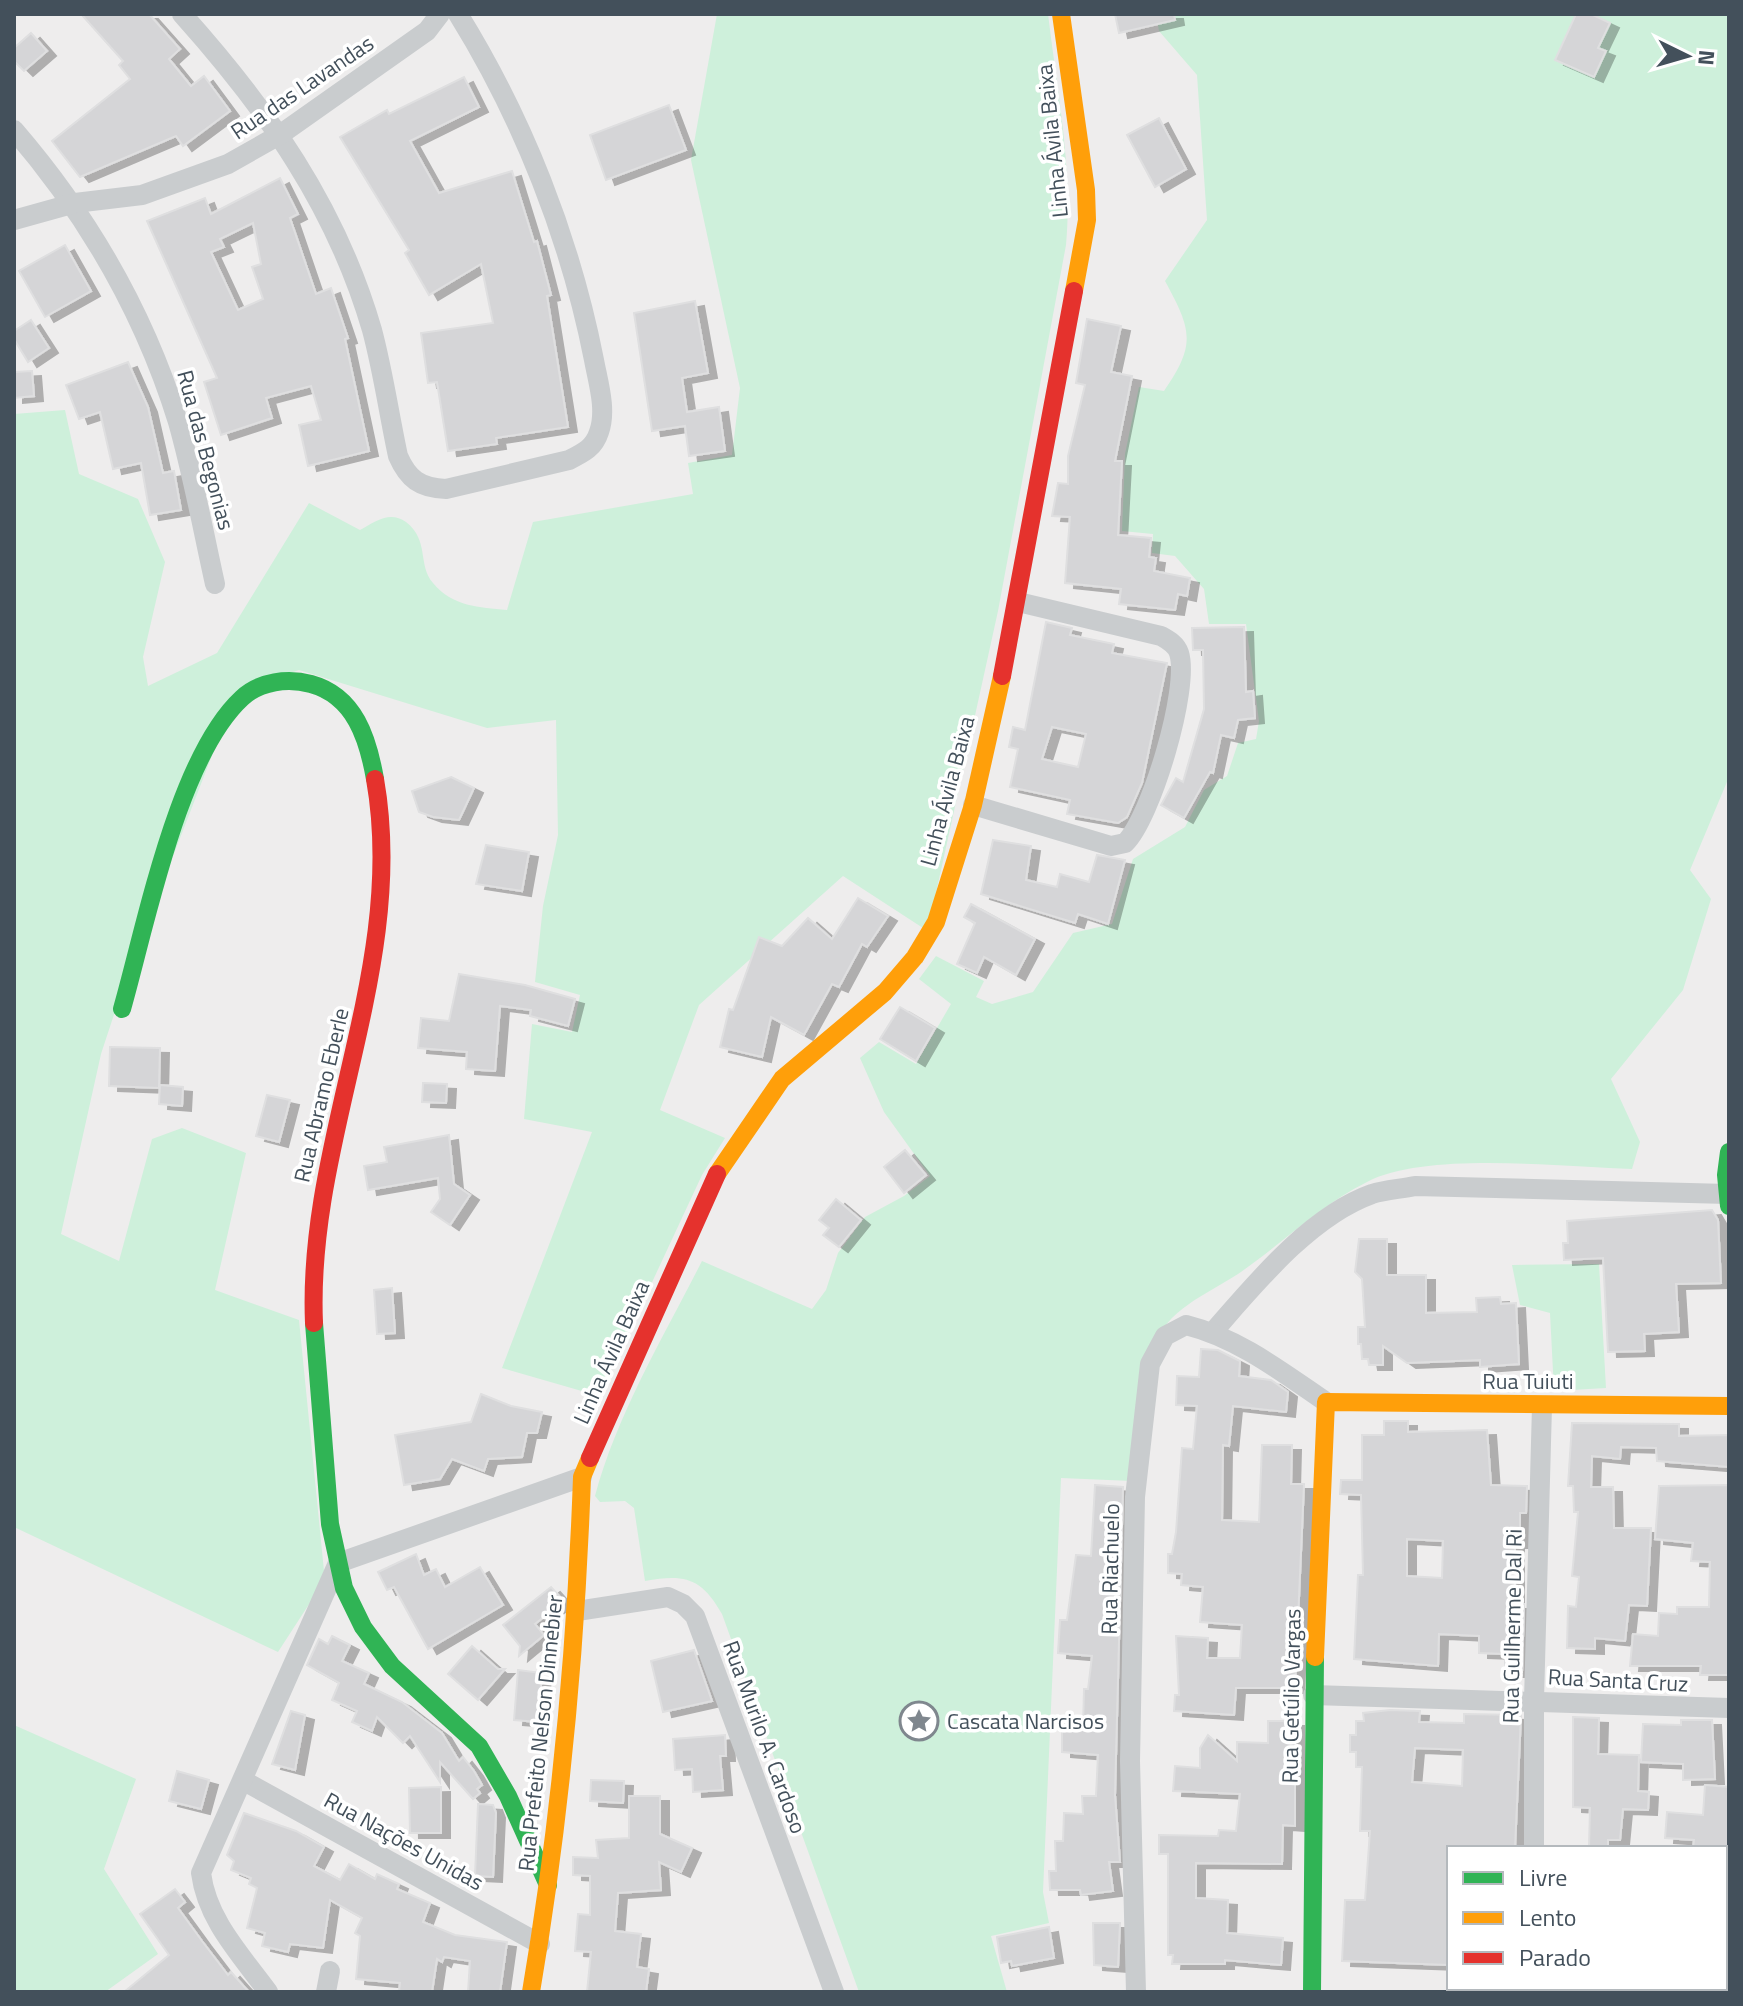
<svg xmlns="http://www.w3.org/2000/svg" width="1743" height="2006" viewBox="0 0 1743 2006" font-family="'Titillium Web',sans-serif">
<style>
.green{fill:#cef0db}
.building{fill:#d5d5d7;stroke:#dfdfe0;stroke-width:2;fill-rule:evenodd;filter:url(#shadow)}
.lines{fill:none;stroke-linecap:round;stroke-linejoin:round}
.street{stroke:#c9ccce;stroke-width:20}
.fast{stroke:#30b455;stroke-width:18}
.slow{stroke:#ff9f0a;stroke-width:18}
.jam{stroke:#e5322d;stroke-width:18}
.labels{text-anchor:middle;stroke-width:7;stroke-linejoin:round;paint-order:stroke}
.street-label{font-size:22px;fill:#43505b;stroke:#fff}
.poi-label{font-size:22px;fill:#43505b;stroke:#fff;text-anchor:start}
</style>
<defs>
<filter id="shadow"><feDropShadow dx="9" dy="5" stdDeviation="0" flood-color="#0004"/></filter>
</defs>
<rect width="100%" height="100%" fill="#eeeded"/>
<g class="green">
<path d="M717 14H1048C1057 90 1073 168 1066 245L998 611 932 911 923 928 843 876 699 1005 660 1110 725 1138 702 1175 599 1396 502 1368 592 1132 524 1119 532 1024 572 1032 580 995 535 982 543 906 558 835 556 720 487 728 299 670 237 691 127 975 101 1054 61 1234 119 1261 152 1139 182 1128 246 1153 215 1290 299 1320 324 1571 313 1598 278 1652 14 1527V414L65 410 79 474 138 499 165 562 143 657 148 686 217 653 309 503 360 530C374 522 390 510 406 522 430 541 417 564 433 583 453 607 479 607 507 610L533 522 693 494 688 463 732 455 740 388 691 160Z"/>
<path d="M1156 14H1729V777L1690 870 1711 899 1683 990 1611 1079 1640 1142 1632 1169C1562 1167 1426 1151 1367 1182 1319 1206 1282 1244 1238 1274 1206 1295 1166 1309 1153 1349 1141 1386 1139 1441 1132 1481L1061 1478 1043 1892 1049 1923 991 1936 1007 1992H859L722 1614C701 1577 684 1574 645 1581L634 1508 625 1501 600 1502 595 1496C617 1414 664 1336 702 1261L812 1309 826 1290 838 1253 865 1217 904 1196 930 1176 884 1112 860 1058 879 1042 916 1064 951 1004 919 979 936 956 984 981 976 997 992 1004 1033 992 1073 933 1112 924 1133 859 1185 827 1204 790 1227 776 1238 743 1256 739 1259 721 1246 624H1209L1204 589 1175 556 1152 553 1153 534 1122 531 1125 454 1139 387 1164 391C1197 344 1191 329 1165 281L1207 220 1197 75 1159 31Z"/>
<polygon points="1599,1264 1606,1388 1554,1391 1550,1313 1520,1305 1512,1265"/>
<polygon points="14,1725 136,1779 104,1869 158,1954 105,1992 14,1992"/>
</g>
<g class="building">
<polygon points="81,14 149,14 180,49 169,59 191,86 204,76 230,111 183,146 176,136 80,177 52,141 130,79 119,65 123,61"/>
<polygon points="1115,14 1174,14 1175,20 1119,33"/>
<polygon points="1576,14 1591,14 1610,23 1598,48 1606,51 1594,77 1555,60"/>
<polygon points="31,33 47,51 24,71 14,61 14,48"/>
<polygon points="464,77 479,107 410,141 439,193 512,171 534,242 537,241 551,295 547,296 568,427 496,438 497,444 448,451 437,382 428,383 421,333 493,323 481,264 429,295 405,253 409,250 340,137 387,110 389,114"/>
<polygon points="669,105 686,150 606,180 590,135"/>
<polygon points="1159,118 1186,169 1155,187 1127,135"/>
<path d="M280 178 298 214 290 218 316 294 331 288 348 338 345 339 369 451 308 466 299 425 321 420 311 386 266 398 272 418 221 435 204 382 217 378 147 221 205 198 211 214ZM253 223 261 264 252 267 263 299 238 310 211 252 224 247 220 239Z"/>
<polygon points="65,245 91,291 45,317 19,271"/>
<polygon points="695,301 708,373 682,378 687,412 719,407 725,451 689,456 685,426 652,431 634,313"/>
<polygon points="1087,319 1121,326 1111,372 1132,376 1115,461 1122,461 1118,535 1151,538 1149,557 1156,558 1154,571 1190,578 1187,596 1178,594 1175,610 1119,604 1121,589 1065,583 1070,517 1052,516 1058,483 1068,484 1068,456 1085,385 1076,383"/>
<polygon points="31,320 49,348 28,362 14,339 14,331"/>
<polygon points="128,362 148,407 163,473 174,471 181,510 150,515 141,463 113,469 100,412 79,419 66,385"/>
<polygon points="32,371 34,396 14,398 14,372"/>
<path d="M1046 622 1072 628 1070 635 1114 644 1112 653 1167 663 1142 783 1127 817 1118 823 1067 814 1070 800 1010 787 1018 749 1009 747 1013 727 1025 730ZM1052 727 1086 734 1078 767 1042 759Z"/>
<polygon points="1244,627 1246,692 1253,691 1255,718 1238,720 1234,738 1221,735 1213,773 1210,772 1184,818 1161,805 1176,778 1183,782 1204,709 1203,650 1193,650 1192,628"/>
<polygon points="451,777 474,788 459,820 433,817 419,812 412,791"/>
<polygon points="993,840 1031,846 1026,880 1057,887 1060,874 1089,882 1097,855 1125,860 1108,924 1078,914 1075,923 981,894"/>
<polygon points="486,845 529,852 522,891 476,884"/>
<polygon points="858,898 888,916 867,947 862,944 839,987 832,984 804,1035 771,1017 762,1057 720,1047 729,1009 733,1010 759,937 782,946 808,918 832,939"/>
<polygon points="971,904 1035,939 1016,975 984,957 977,973 957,964 975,923 964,917"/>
<polygon points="459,974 525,985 575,999 568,1026 530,1016 531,1010 500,1006 495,1071 466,1069 467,1052 418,1048 421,1018 449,1021"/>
<polygon points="900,1007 935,1028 916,1061 880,1039"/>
<polygon points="110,1047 160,1048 159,1088 109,1086"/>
<polygon points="423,1083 447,1084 446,1103 422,1102"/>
<polygon points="160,1085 183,1087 182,1106 159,1104"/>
<polygon points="267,1095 290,1100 279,1142 256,1136"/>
<polygon points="449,1135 454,1184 470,1195 450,1225 431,1212 440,1199 438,1178 368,1190 364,1166 387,1162 384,1147"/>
<polygon points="905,1150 926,1175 904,1193 884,1167"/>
<polygon points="836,1199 861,1220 839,1247 823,1235 829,1228 819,1220"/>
<polygon points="1712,1210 1718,1220 1721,1283 1676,1284 1679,1332 1644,1334 1645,1351 1608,1352 1603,1258 1564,1260 1563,1243 1568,1243 1567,1221"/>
<polygon points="1359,1239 1387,1239 1387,1275 1426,1275 1426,1313 1477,1312 1476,1298 1500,1297 1501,1304 1516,1303 1519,1364 1480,1367 1480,1360 1407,1363 1383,1346 1383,1365 1369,1365 1368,1359 1362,1359 1361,1344 1358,1344 1358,1327 1365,1327 1362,1279 1355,1272"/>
<polygon points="392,1288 395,1333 377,1334 374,1290"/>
<polygon points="1201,1349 1218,1350 1240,1361 1239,1376 1271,1380 1288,1392 1286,1412 1233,1406 1229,1446 1223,1445 1222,1520 1259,1522 1262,1445 1292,1445 1291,1484 1304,1484 1295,1688 1236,1688 1234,1715 1174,1711 1175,1695 1179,1695 1176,1636 1208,1638 1207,1658 1240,1658 1242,1625 1200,1622 1203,1587 1181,1585 1182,1574 1168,1573 1168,1554 1172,1554 1176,1532 1182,1448 1193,1449 1197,1406 1176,1405 1177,1376 1199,1377"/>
<polygon points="481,1394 511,1406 542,1412 537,1433 527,1433 522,1457 488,1459 484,1471 452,1459 440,1479 404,1485 395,1435 471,1422"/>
<path d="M1384 1421H1408V1432L1487 1430 1491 1485 1527 1486 1526 1513H1520V1543H1515V1604H1524L1522 1672H1505V1654L1479 1653V1636L1439 1634 1438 1666 1354 1659 1358 1575H1363L1361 1495 1340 1494 1341 1480H1362V1435H1384ZM1407 1539 1443 1541 1442 1578 1407 1576Z"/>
<polygon points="1572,1423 1679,1424 1679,1436 1729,1435 1729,1467 1657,1461 1656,1448 1621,1447 1620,1459 1592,1456 1591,1487 1613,1487 1614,1528 1651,1528 1647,1606 1629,1605 1625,1641 1595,1638 1595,1649 1567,1648 1568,1606 1576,1607 1579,1577 1572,1576 1578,1512 1574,1512 1573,1486 1568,1486"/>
<polygon points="1095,1485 1123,1487 1115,1795 1120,1862 1109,1862 1113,1891 1081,1895 1080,1890 1050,1890 1049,1871 1056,1871 1055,1841 1063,1841 1064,1813 1083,1814 1082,1796 1096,1796 1098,1755 1062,1752 1062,1727 1083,1727 1084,1689 1088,1689 1092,1656 1058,1653 1060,1620 1067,1620 1076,1555 1091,1556"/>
<polygon points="1729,1485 1729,1675 1700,1675 1701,1666 1630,1666 1633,1634 1658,1636 1659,1613 1677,1614 1677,1607 1709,1607 1710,1562 1691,1561 1693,1543 1655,1539 1659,1486"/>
<polygon points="416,1554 424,1575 436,1569 445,1587 480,1567 503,1605 428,1649 394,1587 387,1590 378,1572"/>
<polygon points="551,1587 560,1597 559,1605 535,1624 544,1635 519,1656 520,1646 503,1625"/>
<polygon points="332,1636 350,1645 342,1661 369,1673 364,1684 402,1702 442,1733 459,1761 463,1757 474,1771 482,1785 477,1789 480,1793 473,1799 440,1762 440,1782 410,1736 403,1743 377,1717 372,1731 352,1722 357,1711 332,1700 339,1683 307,1665 319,1639 328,1644"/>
<polygon points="472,1646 498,1669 505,1669 478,1700 448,1674"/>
<polygon points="694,1650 712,1701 663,1712 651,1661"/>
<polygon points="518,1670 542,1673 538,1722 514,1720"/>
<path d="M1390 1710 1420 1711 1419 1722 1464 1723V1714L1521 1715 1515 1848H1449V1965L1342 1961 1345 1900H1365L1370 1831H1360L1362 1767H1356V1752H1350V1735H1356V1721H1364L1363 1713ZM1415 1748 1463 1750 1462 1786 1412 1782Z"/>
<polygon points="291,1711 305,1715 295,1770 272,1764"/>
<polygon points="1573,1717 1599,1718 1598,1754 1639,1755 1638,1791 1649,1792 1648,1810 1623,1809 1620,1840 1608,1840 1608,1848 1589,1848 1590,1808 1573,1807"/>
<polygon points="1681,1720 1712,1720 1715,1779 1683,1780 1683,1764 1641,1762 1643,1724 1681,1725"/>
<polygon points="1268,1721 1295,1721 1295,1826 1283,1825 1282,1864 1196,1863 1196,1898 1228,1900 1227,1933 1283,1938 1281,1965 1225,1960 1225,1964 1172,1964 1173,1955 1168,1955 1168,1854 1159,1854 1159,1835 1218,1836 1219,1830 1236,1831 1240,1794 1173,1791 1175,1766 1200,1768 1200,1748 1208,1735 1237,1761 1237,1742 1268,1743"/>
<polygon points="725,1735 726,1756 720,1756 723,1790 693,1792 692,1769 675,1770 673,1739"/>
<polygon points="177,1771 209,1780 201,1809 169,1801"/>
<polygon points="591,1780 624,1781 623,1803 590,1801"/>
<polygon points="1705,1785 1729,1787 1729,1848 1693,1848 1694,1840 1665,1838 1667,1812 1703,1815"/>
<polygon points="441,1787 441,1833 410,1833 409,1788"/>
<polygon points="629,1796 660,1796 660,1834 692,1848 681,1872 659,1862 661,1890 618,1893 615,1931 641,1934 637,1967 649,1969 646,1992 587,1992 591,1952 575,1951 578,1914 590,1915 590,1876 573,1875 573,1857 598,1858 596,1840 629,1838"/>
<polygon points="478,1804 493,1805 496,1813 493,1877 475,1876"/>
<polygon points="244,1813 296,1831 324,1847 314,1866 340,1880 349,1864 375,1879 377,1874 399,1884 397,1889 430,1903 423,1922 455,1935 507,1942 500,1992 468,1992 470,1961 444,1957 442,1962 437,1959 432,1992 399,1992 400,1983 356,1979 360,1936 355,1933 362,1918 330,1900 323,1948 290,1944 288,1952 262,1946 265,1933 247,1928 257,1888 249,1884 251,1878 231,1870 234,1861 227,1855"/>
<polygon points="175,1889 185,1902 178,1908 202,1941 228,1975 231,1972 249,1992 124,1992 169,1955 140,1914"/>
<polygon points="1093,1923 1120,1923 1118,1967 1094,1965"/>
<polygon points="1049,1927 1054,1958 1012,1966 1011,1961 1001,1963 997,1937"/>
</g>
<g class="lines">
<g class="street">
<path d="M182 14C267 109 336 206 372 330 383 371 389 414 398 456 408 479 420 488 446 489L569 460C583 453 594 448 599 432 607 410 598 382 594 360 570 238 523 119 458 14"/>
<path d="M14 130C89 217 144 312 178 422 193 475 203 530 215 584"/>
<polyline points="14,220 75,203 142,195 228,164 281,134 427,31 440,14"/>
<path d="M973 805 1111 846 1125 843C1151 818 1190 688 1179 653 1176 644 1168 640 1161 636L1018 602"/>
<path d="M1213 1332C1255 1284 1310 1216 1372 1194 1385 1190 1401 1189 1415 1186L1728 1194"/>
<polyline points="577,1611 668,1597 683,1604 695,1616 834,1992"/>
<polyline points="1313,1695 1729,1708"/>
<polyline points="244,1781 540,1944"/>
<polyline points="1534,1848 1534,1700 1542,1406"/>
<path d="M268 1992C241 1955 207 1920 201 1873L338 1563 582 1477"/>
<polyline points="326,1992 330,1971"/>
<path d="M1136 1992 1130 1761 1135 1497 1150 1364 1165 1336 1186 1325C1238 1338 1282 1372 1326 1402"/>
<polyline points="1534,1992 1534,1988"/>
</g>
<g class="fast">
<path d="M122 1009C146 925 178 757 242 698 260 681 288 678 311 684 355 696 368 739 375 779"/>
<polyline points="1729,1152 1726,1175 1729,1206"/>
<polyline points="314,1323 330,1524 344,1588 363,1627 392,1666 479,1746 508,1796 548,1885"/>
<polyline points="1312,1992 1315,1657"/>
</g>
<g class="slow">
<polyline points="1061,14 1086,190 1087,220 1074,291"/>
<polyline points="717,1174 782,1079 885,992 915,957 936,922 973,805 1002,676"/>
<polyline points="1315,1657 1326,1402 1729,1406"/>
<path d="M531 1992C560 1822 576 1650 582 1477L590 1458"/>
</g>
<g class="jam">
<polyline points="1002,676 1074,291"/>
<path d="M314 1323C306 1138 408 966 375 779"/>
<polyline points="590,1458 717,1174"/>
</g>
</g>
<defs>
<symbol id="sight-ring" viewBox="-11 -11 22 22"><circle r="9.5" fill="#fff" stroke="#7f878e" stroke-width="1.5"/><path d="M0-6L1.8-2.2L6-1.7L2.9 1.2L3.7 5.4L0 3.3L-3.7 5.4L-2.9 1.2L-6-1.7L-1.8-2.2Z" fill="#7f878e"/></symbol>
</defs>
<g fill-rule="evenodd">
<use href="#sight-ring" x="897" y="1699" width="44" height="44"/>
</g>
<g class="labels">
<g class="street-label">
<text transform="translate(302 87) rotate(-34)" y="8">Rua das Lavandas</text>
<text transform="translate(1052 141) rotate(-96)" y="8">Linha Ávila Baixa</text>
<text transform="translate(206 450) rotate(75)" y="8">Rua das Begonias</text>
<text transform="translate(947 791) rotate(-75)" y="8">Linha Ávila Baixa</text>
<text transform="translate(321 1095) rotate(-77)" y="8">Rua Abramo Eberle</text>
<text transform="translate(611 1352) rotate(-66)" y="8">Linha Ávila Baixa</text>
<text x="1528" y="1389">Rua Tuiuti</text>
<text transform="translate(1110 1569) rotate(-89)" y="8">Rua Riachuelo</text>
<text transform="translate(1512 1626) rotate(-89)" y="8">Rua Guilherme Dal Ri</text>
<text transform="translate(1618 1680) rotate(3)" y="8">Rua Santa Cruz</text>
<text transform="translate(1291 1696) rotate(-89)" y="8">Rua Getúlio Vargas</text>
<text transform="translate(540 1733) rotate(-84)" y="8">Rua Prefeito Nelson Dinnebier</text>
<text transform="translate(765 1737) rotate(70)" y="8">Rua Murilo A. Cardoso</text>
<text transform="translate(404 1841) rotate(29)" y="8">Rua Nações Unidas</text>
</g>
<g class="poi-label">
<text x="947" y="1729">Cascata Narcisos</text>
</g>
</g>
<rect width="1743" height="2006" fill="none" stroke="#43505b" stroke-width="32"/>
<rect x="1447" y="1846" width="280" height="144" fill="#ffffff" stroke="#b4b9bd" stroke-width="2"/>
<rect x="1463" y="1872" width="40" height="12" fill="#30b455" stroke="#b4b9bd" stroke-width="2"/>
<text x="1519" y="1886" font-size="24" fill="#43505b">Livre</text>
<rect x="1463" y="1912" width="40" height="12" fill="#ff9f0a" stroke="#b4b9bd" stroke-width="2"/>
<text x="1519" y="1926" font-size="24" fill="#43505b">Lento</text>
<rect x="1463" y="1952" width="40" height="12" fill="#e5322d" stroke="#b4b9bd" stroke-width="2"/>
<text x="1519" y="1966" font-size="24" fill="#43505b">Parado</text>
<g transform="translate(1687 56) rotate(95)" stroke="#ffffff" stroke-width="6" paint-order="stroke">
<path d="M0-6L14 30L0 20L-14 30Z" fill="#43505b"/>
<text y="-12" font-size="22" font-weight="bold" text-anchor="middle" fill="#43505b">N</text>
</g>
</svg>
